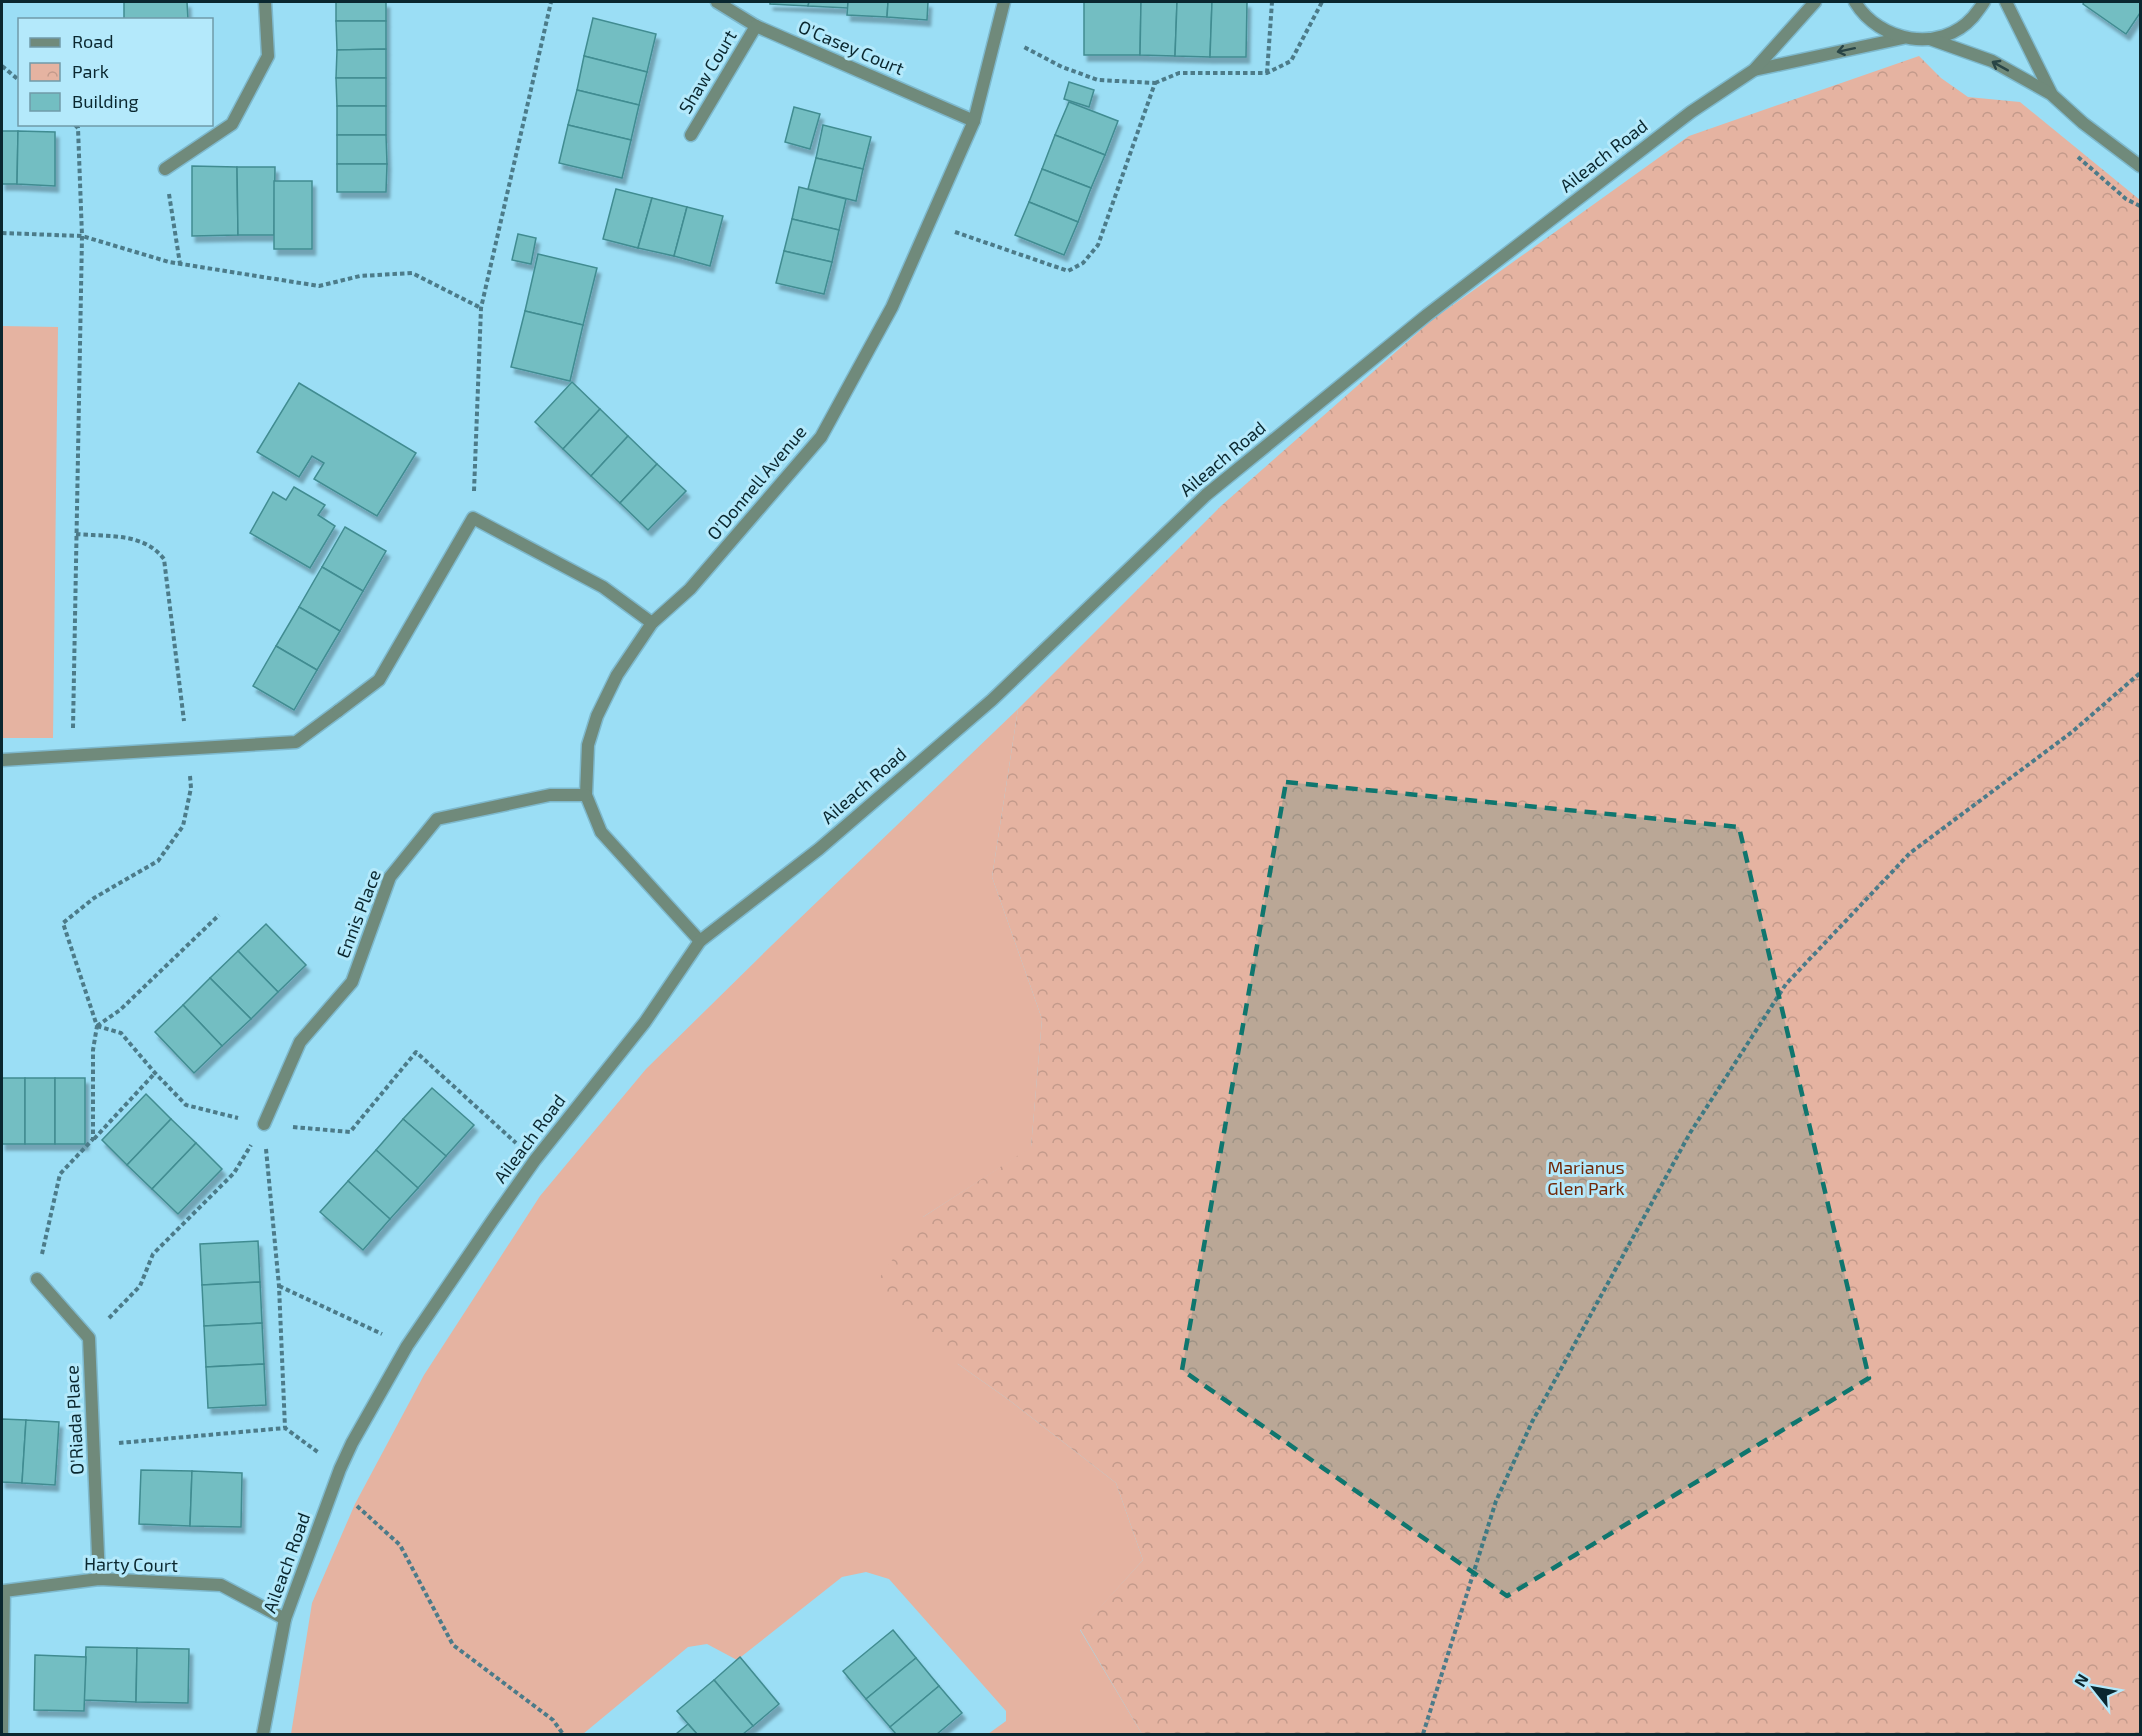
<svg xmlns="http://www.w3.org/2000/svg" width="2142" height="1736" viewBox="0 0 2142 1736" font-family="'Exo 2',sans-serif">
<style>
.grass{fill:#e5b3a1}
.park{fill:url(#park-crowns)}
.building{fill:#73bec2;stroke:#418c91;stroke-width:1.5;filter:url(#shadow)}
.lines{fill:none;stroke-linecap:round;stroke-linejoin:round}
.service-casing{stroke:#7eb9cd;stroke-width:15}
.minor-casing{stroke:#7eb9cd;stroke-width:15}
.tertiary-casing{stroke:#7eb9cd;stroke-width:15}
.path{stroke:#4c7b89;stroke-width:4;stroke-dasharray:4.5 3;stroke-linecap:butt}
.service{stroke:#708a7b;stroke-width:12}
.minor{stroke:#708a7b;stroke-width:12}
.tertiary{stroke:#708a7b;stroke-width:12}
.oneway{stroke:#294546}
.marked{fill:#0f766e;fill-opacity:0.2;stroke:#0f766e;stroke-width:4.5;stroke-dasharray:12 8;stroke-linejoin:round}
.labels{text-anchor:middle;stroke-width:6;stroke-linejoin:round;paint-order:stroke}
.street-label{font-size:18px;fill:#0a272f;stroke:#b4e9fb}
.park-label{font-size:18px;fill:#712808;stroke:#b4e9fb}
</style>
<defs>
<pattern id="park-crowns" width="20" height="18" patternUnits="userSpaceOnUse" patternTransform="scale(1.5)"><rect width="20" height="18" fill="#e5b3a1"/><path d="M2 6a3 3 0 1 1 6 0M12 15a3 3 0 1 1 6 0" fill="none" stroke="#c39a8b"/></pattern>
<filter id="shadow"><feDropShadow dx="3.5" dy="6" stdDeviation="1.5" flood-color="#0004"/></filter>
</defs>
<rect width="100%" height="100%" fill="#9bdef5"/>
<g class="grass">
<polygon points="2,326 58,327 53,738 2,738"/>
<polygon points="1018,709 992,877 1042,1019 1031,1148 923,1217 958,1364 1009,1400 1116,1483 1143,1560 1080,1630 1142,1734 988,1734 1006,1721 1006,1711 889,1579 866,1572 842,1577 737,1660 707,1644 688,1647 583,1734 291,1734 312,1603 355,1504 424,1375 540,1196 646,1069 771,946"/>
</g>
<polygon class="park" points="1919,56 1941,78 1968,97 2020,102 2140,200 2140,1734 1142,1734 1080,1629 1143,1560 1116,1483 1009,1400 958,1364 875,1284 923,1217 1031,1147 1042,1019 992,877 1018,709 1221,506 1432,320 1689,136"/>
<g class="building">
<polygon points="124,2 187,2 188,20 124,20"/>
<rect x="336" y="2" width="50" height="19"/>
<polygon points="770,2 809,2 808,6 770,4"/>
<polygon points="809,2 848,2 848,8 808,6"/>
<polygon points="848,2 888,2 887,17 847,15"/>
<polygon points="888,2 928,2 927,20 887,17"/>
<polygon points="1084,2 1141,2 1140,55 1084,55"/>
<polygon points="1141,2 1177,2 1175,56 1140,55"/>
<polygon points="1177,2 1212,2 1210,57 1175,56"/>
<polygon points="1212,2 1247,2 1246,57 1210,57"/>
<polygon points="2084,2 2140,2 2140,13 2126,34 2083,4"/>
<polygon points="593,18 656,34 647,72 584,56"/>
<polygon points="336,21 386,21 386,49 337,50"/>
<polygon points="386,49 386,78 336,78 337,50"/>
<polygon points="584,56 647,72 639,105 577,90"/>
<polygon points="336,78 386,78 386,106 337,106"/>
<polygon points="1069,82 1094,90 1089,107 1064,99"/>
<polygon points="577,90 639,105 631,140 568,125"/>
<polygon points="1069,102 1118,121 1105,155 1055,135"/>
<rect x="337" y="106" width="49" height="29"/>
<polygon points="794,107 820,114 810,149 785,142"/>
<polygon points="568,125 631,140 622,178 559,163"/>
<polygon points="823,125 871,137 863,169 816,158"/>
<polygon points="2,131 18,131 17,184 2,184"/>
<polygon points="18,131 55,132 55,186 17,184"/>
<polygon points="337,135 386,135 387,164 337,164"/>
<polygon points="1055,135 1105,155 1091,188 1042,169"/>
<polygon points="816,158 863,169 856,201 808,189"/>
<polygon points="337,164 387,164 386,192 337,192"/>
<polygon points="192,166 237,167 238,235 192,236"/>
<polygon points="237,167 275,167 274,235 238,235"/>
<polygon points="1042,169 1091,188 1078,222 1029,202"/>
<rect x="274" y="181" width="38" height="68"/>
<polygon points="799,187 846,199 839,230 792,219"/>
<polygon points="616,189 652,198 638,248 603,239"/>
<polygon points="652,198 687,207 674,256 638,248"/>
<polygon points="1029,202 1078,222 1064,255 1015,235"/>
<polygon points="687,207 723,216 710,266 674,256"/>
<polygon points="792,219 839,230 832,262 784,251"/>
<polygon points="518,234 536,238 531,264 512,260"/>
<polygon points="784,251 832,262 824,294 776,283"/>
<polygon points="538,254 597,268 583,325 525,311"/>
<polygon points="525,311 583,325 570,381 511,367"/>
<polygon points="572,382 600,409 563,449 535,422"/>
<polygon points="299,383 416,453 377,516 314,479 324,463 312,456 299,477 257,452"/>
<polygon points="600,409 628,436 591,476 563,449"/>
<polygon points="628,436 657,464 620,503 591,476"/>
<polygon points="657,464 686,491 648,530 620,503"/>
<polygon points="294,487 325,505 318,515 335,526 310,568 250,533 273,492 286,500"/>
<polygon points="345,527 386,551 363,591 322,567"/>
<polygon points="322,567 363,591 340,631 299,607"/>
<polygon points="299,607 340,631 317,670 276,646"/>
<polygon points="276,646 317,670 294,710 253,686"/>
<polygon points="266,924 306,965 278,992 238,951"/>
<polygon points="238,951 278,992 251,1019 210,978"/>
<polygon points="210,978 251,1019 222,1046 183,1005"/>
<polygon points="183,1005 222,1046 194,1073 155,1032"/>
<rect x="2" y="1078" width="23" height="66"/>
<rect x="25" y="1078" width="30" height="66"/>
<rect x="55" y="1078" width="30" height="66"/>
<polygon points="432,1088 474,1125 446,1156 403,1119"/>
<polygon points="146,1094 171,1119 127,1165 102,1140"/>
<polygon points="171,1119 196,1143 152,1189 127,1165"/>
<polygon points="403,1119 446,1156 418,1188 376,1150"/>
<polygon points="196,1143 222,1169 178,1214 152,1189"/>
<polygon points="376,1150 418,1188 390,1219 348,1181"/>
<polygon points="348,1181 390,1219 363,1250 320,1212"/>
<polygon points="258,1241 260,1282 202,1285 200,1244"/>
<polygon points="260,1282 262,1323 204,1326 202,1285"/>
<polygon points="262,1323 264,1364 206,1367 204,1326"/>
<polygon points="264,1364 266,1405 208,1408 206,1367"/>
<polygon points="2,1419 26,1420 22,1483 2,1482"/>
<polygon points="26,1420 59,1422 55,1485 22,1483"/>
<polygon points="141,1470 192,1471 190,1526 139,1524"/>
<polygon points="192,1471 242,1473 241,1527 190,1526"/>
<polygon points="893,1630 916,1658 866,1699 843,1671"/>
<polygon points="86,1647 137,1648 136,1702 84,1700"/>
<polygon points="137,1648 189,1649 188,1703 136,1702"/>
<polygon points="35,1655 86,1657 84,1711 34,1710"/>
<polygon points="740,1657 779,1704 753,1726 714,1680"/>
<polygon points="916,1658 939,1686 890,1727 866,1699"/>
<polygon points="714,1680 753,1726 743,1734 697,1734 677,1711"/>
<polygon points="939,1686 962,1713 937,1734 896,1734 890,1727"/>
<polygon points="688,1724 697,1734 676,1734"/>
</g>
<g class="lines">
<defs>
<polyline id="service" points="2,760 296,742 338,711"/>
<g id="minor">
<polyline points="717,2 756,26 974,121"/>
<polyline points="1754,70 1903,38"/>
<polyline points="691,135 756,26"/>
<polyline points="165,169 232,124 268,56 265,2"/>
<polyline points="338,711 379,680 473,518 603,587 652,623"/>
<polyline points="700,941 601,832 586,795 588,745 597,716 617,675 652,623 690,589 821,437 892,307 974,121 1004,2"/>
<polyline points="264,1124 300,1042 352,982 390,877 437,819 550,795 586,795"/>
<polyline points="37,1279 89,1338 99,1579"/>
<polyline points="2,1734 4,1591 99,1579 221,1585 285,1619"/>
<polyline points="263,1734 285,1619 340,1469 352,1443 407,1346 492,1221 535,1160 645,1022 700,941 819,849 992,700 1206,495 1427,315 1691,112 1754,70 1815,2"/>
</g>
<g id="tertiary">
<path d="M1855 2C1879 42 1940 54 1973 17 1977 12 1981 7 1984 2"/>
<polyline points="2006,2 2051,93"/>
<polyline points="1930,39 1992,61 2051,94 2083,123 2140,166"/>
</g>
</defs>
<use href="#service" class="service-casing"/>
<use href="#minor" class="minor-casing"/>
<use href="#tertiary" class="tertiary-casing"/>
<g class="path">
<polyline points="2,66 20,81"/>
<polyline points="1267,73 1272,2"/>
<polyline points="1155,83 1179,73 1267,73 1291,61 1322,2"/>
<polyline points="2078,157 2126,199 2140,206"/>
<polyline points="169,194 180,264"/>
<polyline points="955,232 1068,271 1083,263 1098,245 1155,83 1098,80 1062,67 1022,46"/>
<polyline points="2,233 82,236 169,262 319,286 360,276 412,273 481,308"/>
<polyline points="474,491 481,308 551,2"/>
<path d="M76 534C108 537 143 532 164 559L184 721"/>
<polyline points="73,728 82,236 78,128 74,124"/>
<polyline points="97,1026 121,1033 155,1073 186,1105 238,1118"/>
<polyline points="97,1026 120,1010 219,915"/>
<polyline points="293,1127 350,1132 416,1052 516,1143"/>
<polyline points="94,1139 155,1073"/>
<polyline points="266,1149 279,1286 285,1428"/>
<polyline points="42,1254 60,1174 93,1139 93,1050 97,1026 63,923 94,898 158,861 183,826 191,788 190,776"/>
<polyline points="279,1286 382,1334"/>
<polyline points="109,1318 140,1286 153,1254 234,1173 251,1145"/>
<polyline points="119,1443 285,1428 319,1453"/>
<polyline points="357,1506 400,1545 453,1645 553,1720 563,1734"/>
<polyline points="1423,1734 1496,1501 1532,1422 1690,1133 1786,984 1910,853 2072,732 2140,673"/>
</g>
<use href="#service" class="service"/>
<use href="#minor" class="minor"/>
<use href="#tertiary" class="tertiary"/>
</g>
<defs><path id="oneway-shaft" d="M-6 0H5M1.5-3L5.5 0L1.5 3" fill="none" stroke-width="1.6" stroke-linecap="round" stroke-linejoin="round" transform="scale(1.5)"/></defs>
<g class="oneway">
<use href="#oneway-shaft" transform="translate(1846 50) rotate(168)"/>
<use href="#oneway-shaft" transform="translate(2000 66) rotate(-151)"/>
</g>
<path class="marked" d="M1286 782 1739 827 1869 1378 1507 1596 1182 1370Z"/>
<g class="labels">
<g class="street-label">
<text transform="translate(851 48) rotate(23)" y="6">O'Casey Court</text>
<text transform="translate(708 72) rotate(-59)" y="6">Shaw Court</text>
<text transform="translate(1604 156) rotate(-38)" y="6">Aileach Road</text>
<text transform="translate(1223 459) rotate(-40)" y="6">Aileach Road</text>
<text transform="translate(757 483) rotate(-50)" y="6">O'Donnell Avenue</text>
<text transform="translate(864 786) rotate(-41)" y="6">Aileach Road</text>
<text transform="translate(359 914) rotate(-69)" y="6">Ennis Place</text>
<text transform="translate(530 1139) rotate(-53)" y="6">Aileach Road</text>
<text transform="translate(75 1420) rotate(-93)" y="6">O'Riada Place</text>
<text transform="translate(287 1563) rotate(-70)" y="6">Aileach Road</text>
<text transform="translate(131 1565) rotate(1)" y="6">Harty Court</text>
</g>
<g class="park-label">
<text x="1586" y="1174">Marianus<tspan x="1586" dy="21">Glen Park</tspan></text>
</g>
</g>
<rect width="2142" height="1736" fill="none" stroke="#0a272f" stroke-width="6"/>
<rect x="18" y="18" width="195" height="108" fill="#b4e9fb" stroke="#709ba9" stroke-width="1.5"/>
<rect x="30" y="38" width="30" height="9" fill="#708a7b" stroke="#709ba9" stroke-width="1.5"/>
<text x="72" y="48" font-size="18" fill="#0a272f">Road</text>
<rect x="30" y="63" width="30" height="18" fill="url(#park-crowns)" stroke="#709ba9" stroke-width="1.5"/>
<text x="72" y="78" font-size="18" fill="#0a272f">Park</text>
<rect x="30" y="93" width="30" height="18" fill="#73bec2" stroke="#709ba9" stroke-width="1.5"/>
<text x="72" y="108" font-size="18" fill="#0a272f">Building</text>
<g transform="translate(2094 1688) rotate(301)" stroke="#b4e9fb" stroke-width="4.5" paint-order="stroke">
<path d="M0-4.5L10 22L0 15L-10 22Z" fill="#0a272f"/>
<text y="-9" font-size="16" font-weight="bold" text-anchor="middle" fill="#0a272f">N</text>
</g>
</svg>
